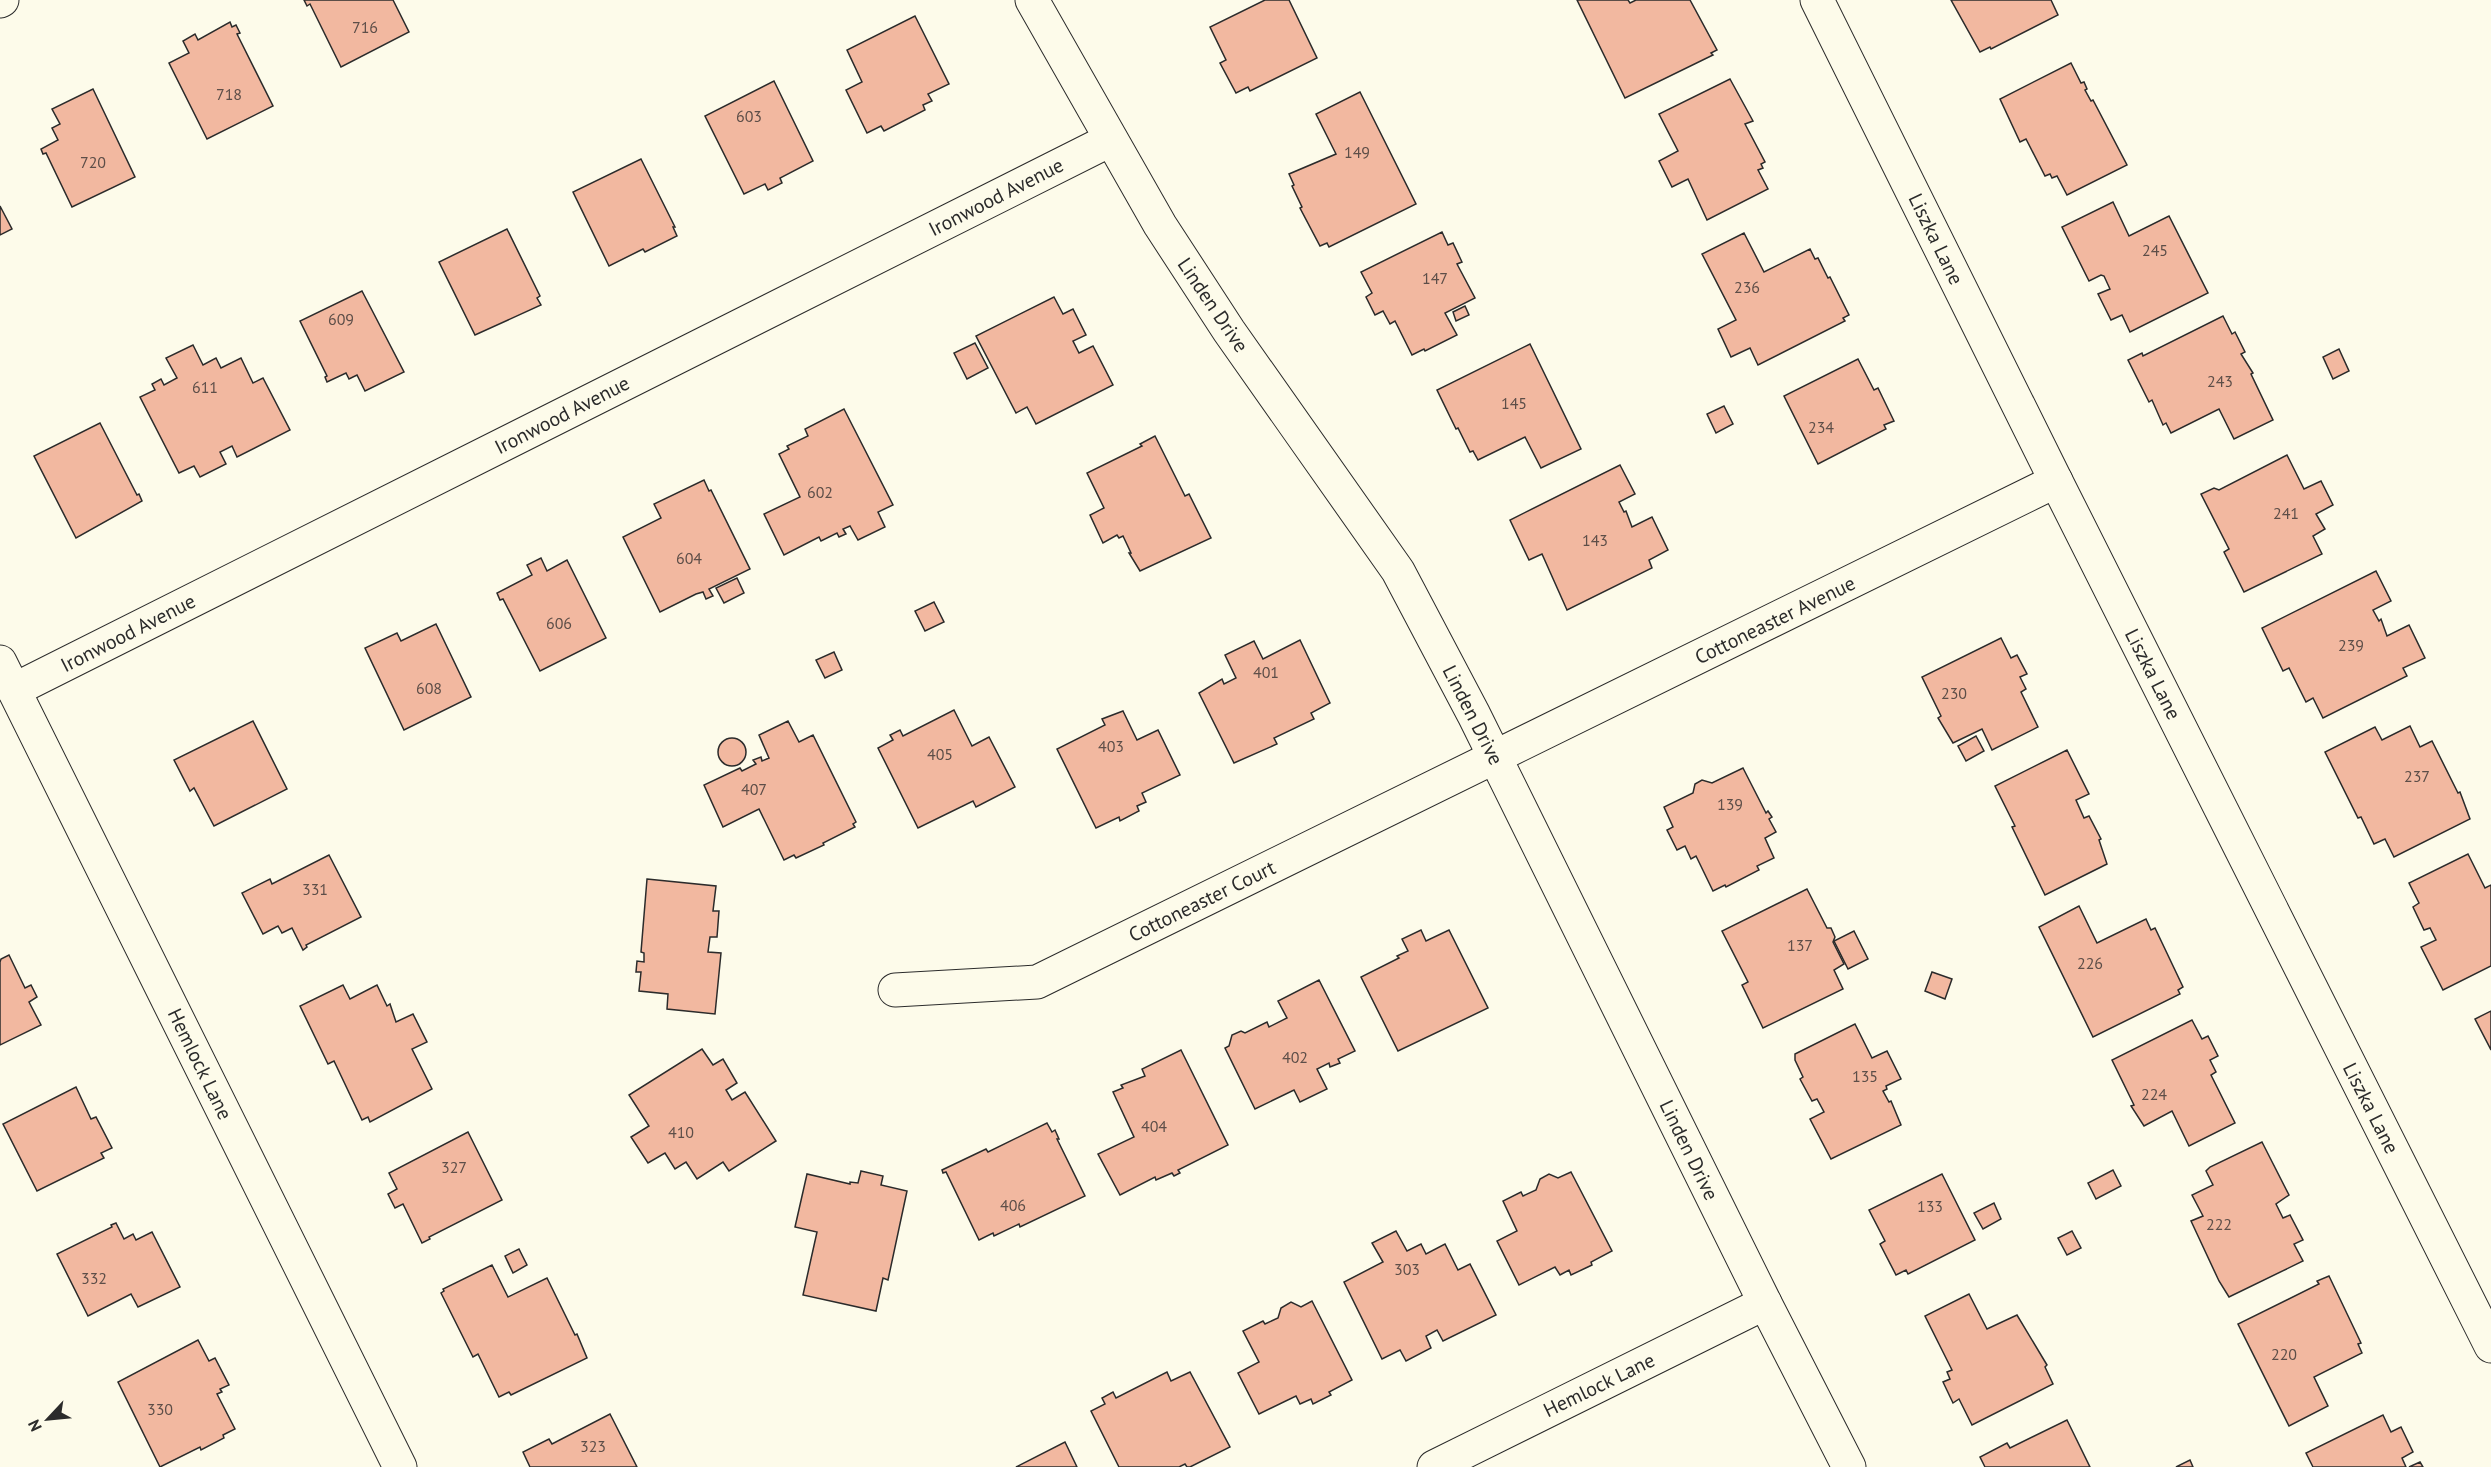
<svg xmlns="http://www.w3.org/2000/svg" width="2491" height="1467" viewBox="0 0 2491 1467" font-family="'PT Sans',sans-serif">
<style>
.building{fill:#f2b8a0;stroke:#2b2b2b;stroke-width:1.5}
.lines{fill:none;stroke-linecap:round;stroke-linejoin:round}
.minor-casing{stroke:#2b2b2b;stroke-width:35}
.minor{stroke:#fdfbea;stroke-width:33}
.labels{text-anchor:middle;stroke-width:4.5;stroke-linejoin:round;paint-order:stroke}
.number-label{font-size:16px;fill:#5d4e48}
.street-label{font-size:20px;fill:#2b2b2b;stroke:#fdfbea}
</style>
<rect width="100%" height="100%" fill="#fdfbea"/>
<g class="building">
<polygon points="304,0 393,0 409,32 341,67 310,4 307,6"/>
<polygon points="1265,0 1289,0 1317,58 1250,91 1248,87 1236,93 1220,63 1226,60 1210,27"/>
<polygon points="1577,0 1628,0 1630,3 1636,0 1690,0 1717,50 1711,53 1713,55 1625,98"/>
<polygon points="1951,0 2051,0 2058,15 1991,49 1990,47 1980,52"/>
<polygon points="915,16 949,84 928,94 932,101 923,105 925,110 884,131 881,126 867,133 846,90 862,82 847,50"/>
<polygon points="230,22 232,27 236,25 240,33 237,34 273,106 207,139 169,63 189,53 183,41 195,34 198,40"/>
<polygon points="2071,63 2081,83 2084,82 2087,89 2085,90 2091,101 2093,100 2127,165 2067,195 2057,176 2052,178 2050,174 2045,176 2026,139 2020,142 2000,99"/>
<polygon points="1730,79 1753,121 1745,124 1765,162 1761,164 1763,168 1758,170 1768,189 1707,220 1688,179 1672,187 1659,161 1678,151 1659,114"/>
<polygon points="774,81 813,161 780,178 782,183 768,190 765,184 744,194 705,116"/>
<polygon points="93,89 135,177 72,207 46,153 43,154 41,149 58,140 52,128 60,124 52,109"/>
<polygon points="1360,92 1416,204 1329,247 1327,243 1320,246 1300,208 1302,207 1292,186 1294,185 1289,174 1336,154 1316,114"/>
<polygon points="641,159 675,227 673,227 677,236 645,252 643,249 609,266 573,192"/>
<polygon points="2113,202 2129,236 2169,216 2208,293 2130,332 2122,315 2111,320 2098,294 2110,289 2104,276 2101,275 2089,281 2062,227"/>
<polygon points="0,206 12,229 0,235"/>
<polygon points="507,229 540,296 537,298 541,305 475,335 439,262"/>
<polygon points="1442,232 1448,245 1453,243 1462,262 1457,264 1475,298 1445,313 1457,335 1425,351 1424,349 1412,355 1395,321 1390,324 1383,311 1375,315 1366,297 1372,293 1361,272"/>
<polygon points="1744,233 1764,272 1810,249 1815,259 1818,258 1828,278 1830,277 1849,315 1843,318 1845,321 1758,365 1750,348 1731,357 1718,329 1736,320 1702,254"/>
<polygon points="362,291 404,372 365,391 357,375 349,379 346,373 327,382 325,377 327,376 300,321"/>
<polygon points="1054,297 1063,314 1073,309 1086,335 1073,341 1079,353 1093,346 1113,385 1036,424 1027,407 1016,413 976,336"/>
<polygon points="1465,306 1469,315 1456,321 1453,312"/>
<polygon points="2223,316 2232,334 2235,332 2245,352 2241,354 2253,373 2251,374 2273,420 2234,439 2219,409 2171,433 2166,423 2163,425 2152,400 2149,402 2128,360 2142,353 2143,356"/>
<polygon points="975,343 988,368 967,379 954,353"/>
<polygon points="1530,344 1581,449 1541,468 1525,437 1478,460 1473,451 1470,452 1458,428 1456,429 1437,390"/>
<polygon points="193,345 203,365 216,358 221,368 241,358 253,383 263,378 290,430 237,457 232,446 220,452 226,464 200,477 194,466 179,473 140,397 155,390 152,384 161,379 164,385 177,378 166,358"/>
<polygon points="2339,349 2349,371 2333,379 2323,357"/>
<polygon points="1858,359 1874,390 1878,388 1894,421 1884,425 1886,429 1818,464 1784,396"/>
<polygon points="1724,406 1733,424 1716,433 1707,414"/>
<polygon points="844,409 893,505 878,512 885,527 858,540 850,526 843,529 846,534 839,537 837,533 821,541 819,537 784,555 764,514 800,497 779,454 789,449 787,446 808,436 805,429"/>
<polygon points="100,423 137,495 139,494 142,501 76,538 34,456"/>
<polygon points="1155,436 1185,496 1189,494 1211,538 1140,571 1129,553 1131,553 1123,536 1119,538 1117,535 1103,543 1090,515 1104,508 1087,473 1142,446 1140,444"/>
<polygon points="2287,455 2304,489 2321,481 2333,505 2316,514 2325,529 2313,536 2322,554 2244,592 2224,552 2229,549 2201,494 2214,488 2219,490"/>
<polygon points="1620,465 1635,494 1619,502 1624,512 1626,511 1632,527 1652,517 1668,550 1649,560 1652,568 1567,610 1542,554 1529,560 1510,520"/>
<polygon points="704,480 709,491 711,490 750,569 709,589 713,596 706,599 703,592 696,594 660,612 623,537 661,518 654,504"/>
<polygon points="541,558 547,571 567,560 606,638 540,671 503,599 500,600 497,593 532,575 527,565"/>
<polygon points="2376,571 2391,601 2373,610 2379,621 2381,619 2387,636 2409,625 2425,658 2403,668 2407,676 2323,718 2313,698 2306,702 2289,668 2283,671 2262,628"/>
<polygon points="737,578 744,593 724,603 716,588"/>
<polygon points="934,602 944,622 925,631 915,611"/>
<polygon points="436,624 471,697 404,730 365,648 397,633 401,641"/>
<polygon points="2001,638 2011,658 2017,655 2027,674 2020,677 2026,689 2021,692 2038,727 1992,750 1982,729 1953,743 1938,718 1941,716 1922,677"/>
<polygon points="1300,640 1330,703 1311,713 1314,719 1274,738 1277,744 1234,763 1199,693 1222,679 1224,684 1236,678 1225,655 1254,641 1263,659"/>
<polygon points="834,652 842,670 825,678 816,660"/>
<polygon points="954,710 972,746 989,737 1015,787 976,807 973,801 918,828 878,748 893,740 890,735 900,730 903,736"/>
<polygon points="1123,711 1137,740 1158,730 1180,775 1142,793 1146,802 1137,806 1139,811 1120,821 1119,817 1096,828 1057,749 1105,725 1102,719"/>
<polygon points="253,721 287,789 214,826 194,788 190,791 174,760"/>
<polygon points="788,721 799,742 813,735 856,822 853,824 855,827 823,843 824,845 796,858 794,855 784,860 759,809 723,827 704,785 740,768 742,771 756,764 753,760 761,757 762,761 769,758 759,735"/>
<polygon points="2410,726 2420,747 2432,741 2458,793 2460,792 2470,819 2394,857 2385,839 2374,844 2361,817 2358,818 2325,752 2375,727 2382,740"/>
<polygon points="1976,736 1984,751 1966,761 1958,746"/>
<circle cx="732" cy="752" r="14"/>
<polygon points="2067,750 2089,794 2076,800 2084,818 2089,816 2101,839 2099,840 2107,864 2045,895 2012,827 2015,826 1995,786"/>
<polygon points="1743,768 1766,813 1768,811 1772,817 1769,819 1776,832 1765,838 1774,858 1757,866 1759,870 1726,887 1725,885 1713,891 1696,856 1691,859 1685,846 1677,850 1667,830 1673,827 1664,807 1693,793 1695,784 1702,780 1712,783"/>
<polygon points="2468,854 2485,888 2491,885 2491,966 2443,990 2421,947 2436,940 2430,928 2424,930 2413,907 2419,903 2409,883"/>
<polygon points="329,855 361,917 306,945 307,947 303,950 292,928 282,933 278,926 263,934 242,893 270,879 272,884"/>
<polygon points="647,879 716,886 713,911 719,911 717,937 710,937 708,952 721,953 715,1014 667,1009 668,994 639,991 641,972 636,972 637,961 644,962 644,953 641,952"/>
<polygon points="1807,889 1827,928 1831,928 1835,937 1833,942 1844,964 1834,970 1843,989 1763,1028 1742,985 1748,982 1722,931"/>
<polygon points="2079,906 2097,943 2146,919 2151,930 2155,928 2183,987 2178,990 2180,994 2093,1037 2039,927"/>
<polygon points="1421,930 1426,941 1449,930 1488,1008 1398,1051 1361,977 1399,958 1397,956 1408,951 1402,939"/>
<polygon points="1854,931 1868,959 1848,969 1834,941"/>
<polygon points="9,955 25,988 31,985 37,997 29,1002 41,1025 0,1045 0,962 1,959"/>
<polygon points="1932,972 1952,979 1945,999 1925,991"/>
<polygon points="1319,980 1355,1051 1338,1059 1340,1063 1330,1067 1329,1063 1317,1069 1327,1089 1300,1102 1294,1090 1255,1109 1225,1048 1229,1046 1232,1035 1241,1031 1245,1033 1267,1022 1269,1027 1287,1018 1278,1001"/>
<polygon points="343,985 350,999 377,985 387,1006 390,1004 396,1022 413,1014 427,1042 412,1049 432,1089 370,1122 368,1117 362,1120 334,1061 328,1064 300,1006"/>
<polygon points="2491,1011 2491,1050 2475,1019"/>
<polygon points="2192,1020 2202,1039 2208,1036 2218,1056 2210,1060 2216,1072 2211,1075 2235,1123 2189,1146 2172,1111 2144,1126 2131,1106 2134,1105 2112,1060"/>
<polygon points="1855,1024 1872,1058 1887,1051 1901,1079 1886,1086 1887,1089 1883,1091 1889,1102 1891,1101 1901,1125 1831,1159 1810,1119 1824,1112 1817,1099 1812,1101 1800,1079 1803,1077 1795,1060 1795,1054"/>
<polygon points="702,1049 713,1065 723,1059 737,1083 726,1090 732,1100 745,1092 776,1141 729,1171 723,1162 697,1179 686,1162 675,1169 665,1153 648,1163 631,1137 649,1126 629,1095"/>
<polygon points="1181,1050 1228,1145 1178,1170 1180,1173 1174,1176 1172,1173 1156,1180 1155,1177 1120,1195 1098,1154 1134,1137 1113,1092 1123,1088 1121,1085 1145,1076 1142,1069"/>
<polygon points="76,1087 91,1119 96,1117 112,1148 101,1153 104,1158 37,1191 3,1124"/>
<polygon points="1047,1123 1052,1132 1055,1130 1059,1139 1057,1139 1085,1196 1020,1227 1019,1224 994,1236 993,1233 979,1240 946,1172 943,1173 942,1170 986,1149 988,1152"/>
<polygon points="468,1132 502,1200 429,1237 430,1239 422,1243 403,1204 395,1208 388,1194 397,1189 389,1173"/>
<polygon points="2262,1142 2289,1195 2276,1204 2283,1218 2290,1215 2303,1240 2294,1244 2303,1261 2229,1297 2219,1281 2191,1221 2203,1216 2192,1195 2213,1185 2206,1171 2210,1167"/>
<polygon points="2113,1170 2121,1186 2096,1199 2088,1183"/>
<polygon points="861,1171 883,1176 881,1185 907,1191 888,1280 883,1278 876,1311 803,1295 817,1232 795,1227 807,1174 850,1184 850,1182 858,1183"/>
<polygon points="1571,1172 1612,1251 1591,1262 1592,1265 1571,1275 1569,1270 1560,1275 1555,1267 1519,1285 1497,1241 1517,1231 1503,1201 1521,1192 1523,1196 1536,1190 1540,1179 1549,1174 1558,1178"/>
<polygon points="1942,1174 1975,1240 1908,1274 1906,1270 1896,1275 1880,1244 1885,1241 1869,1210"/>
<polygon points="1994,1203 2001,1219 1983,1229 1974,1213"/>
<polygon points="116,1223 124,1239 133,1234 136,1240 152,1232 180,1287 138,1307 131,1294 88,1316 57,1254 112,1227 111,1225"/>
<polygon points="1396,1231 1407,1251 1421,1244 1426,1254 1445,1244 1458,1270 1470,1264 1496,1315 1443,1341 1437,1330 1426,1336 1431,1348 1406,1361 1400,1350 1382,1359 1344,1282 1383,1262 1372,1243"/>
<polygon points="2072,1231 2081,1248 2067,1255 2058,1238"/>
<polygon points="519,1249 527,1265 513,1273 505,1256"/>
<polygon points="492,1265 508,1297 547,1278 575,1335 577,1334 587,1358 511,1395 509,1392 499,1397 478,1354 473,1357 441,1293 444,1291 443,1289"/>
<polygon points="2329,1276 2361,1343 2358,1344 2362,1353 2314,1377 2328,1406 2289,1426 2238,1324 2319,1284 2317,1281"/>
<polygon points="1969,1294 1987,1329 2017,1315 2047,1365 2045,1367 2053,1384 1972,1425 1959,1399 1953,1403 1943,1382 1950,1379 1947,1372 1952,1370 1925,1316"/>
<polygon points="1312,1301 1352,1380 1329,1392 1331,1395 1313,1404 1311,1399 1300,1404 1296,1396 1259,1414 1238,1373 1259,1362 1243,1331 1263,1321 1265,1324 1278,1318 1281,1308 1291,1302 1301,1307"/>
<polygon points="198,1340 209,1361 215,1358 229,1385 220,1389 222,1392 217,1394 235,1429 223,1435 224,1438 201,1450 200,1447 160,1467 118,1382"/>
<polygon points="1167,1372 1171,1381 1190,1372 1230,1447 1190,1467 1187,1467 1185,1464 1179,1467 1119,1467 1091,1411 1105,1404 1102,1398 1113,1392 1116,1398"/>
<polygon points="610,1414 637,1467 530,1467 523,1452 549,1439 552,1444"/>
<polygon points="2383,1415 2391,1432 2401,1427 2413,1452 2402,1458 2406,1467 2313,1467 2306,1453"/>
<polygon points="2067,1420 2090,1467 1985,1467 1980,1457 2007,1443 2010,1448"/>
<polygon points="1065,1442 1077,1467 1016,1467"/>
<polygon points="2190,1460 2193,1467 2176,1467"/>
<polygon points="2420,1462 2423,1467 2409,1467"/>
</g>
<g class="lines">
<defs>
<g id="minor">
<polyline points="1032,0 1160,225 1229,331 1398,571 1474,715 1765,1303 1849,1467"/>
<polyline points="1817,0 2056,481 2491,1346"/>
<polyline points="0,1 2,0"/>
<polyline points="0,662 400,1467"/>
<polyline points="14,690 1110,140"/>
<polyline points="895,990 1037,982 2056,481"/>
<polyline points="1434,1467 1765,1303"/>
</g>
</defs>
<use href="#minor" class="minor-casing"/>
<use href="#minor" class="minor"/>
</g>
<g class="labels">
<g class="number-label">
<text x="365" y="33">716</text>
<text x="229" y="100">718</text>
<text x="749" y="122">603</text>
<text x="1357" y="158">149</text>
<text x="93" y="168">720</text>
<text x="2155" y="256">245</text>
<text x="1435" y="284">147</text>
<text x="1747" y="293">236</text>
<text x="341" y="325">609</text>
<text x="2220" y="387">243</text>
<text x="205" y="393">611</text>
<text x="1514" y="409">145</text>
<text x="1821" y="433">234</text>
<text x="820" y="498">602</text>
<text x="2286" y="519">241</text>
<text x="1595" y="546">143</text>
<text x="689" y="564">604</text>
<text x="559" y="629">606</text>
<text x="2351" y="651">239</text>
<text x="1266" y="678">401</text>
<text x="429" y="694">608</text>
<text x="1954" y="699">230</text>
<text x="1111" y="752">403</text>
<text x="940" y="760">405</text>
<text x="2417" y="782">237</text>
<text x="754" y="795">407</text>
<text x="1730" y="810">139</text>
<text x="315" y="895">331</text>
<text x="1800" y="951">137</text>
<text x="2090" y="969">226</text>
<text x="1295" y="1063">402</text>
<text x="1865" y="1082">135</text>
<text x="2154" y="1100">224</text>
<text x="1154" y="1132">404</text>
<text x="681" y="1138">410</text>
<text x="454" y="1173">327</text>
<text x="1013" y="1211">406</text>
<text x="1930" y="1212">133</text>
<text x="2219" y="1230">222</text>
<text x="1407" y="1275">303</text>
<text x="94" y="1284">332</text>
<text x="2284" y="1360">220</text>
<text x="160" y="1415">330</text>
<text x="593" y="1452">323</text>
</g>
<g class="street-label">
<text transform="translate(996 197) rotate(-27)" y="7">Ironwood Avenue</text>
<text transform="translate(1936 239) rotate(64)" y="7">Liszka Lane</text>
<text transform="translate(1213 305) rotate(56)" y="7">Linden Drive</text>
<text transform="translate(562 415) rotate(-27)" y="7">Ironwood Avenue</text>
<text transform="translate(1775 620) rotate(-26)" y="7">Cottoneaster Avenue</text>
<text transform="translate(128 633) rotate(-27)" y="7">Ironwood Avenue</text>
<text transform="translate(2153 674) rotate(63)" y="7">Liszka Lane</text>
<text transform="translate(1473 715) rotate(63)" y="7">Linden Drive</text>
<text transform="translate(1202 901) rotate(-26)" y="7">Cottoneaster Court</text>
<text transform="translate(200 1064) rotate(64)" y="7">Hemlock Lane</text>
<text transform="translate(2371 1108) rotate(63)" y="7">Liszka Lane</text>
<text transform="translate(1689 1150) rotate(64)" y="7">Linden Drive</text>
<text transform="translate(1599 1385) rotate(-26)" y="7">Hemlock Lane</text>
</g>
</g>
<g transform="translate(48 1419) rotate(244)" stroke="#fdfbea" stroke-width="4.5" paint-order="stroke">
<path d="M0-4.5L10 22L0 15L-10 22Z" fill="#2b2b2b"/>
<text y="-9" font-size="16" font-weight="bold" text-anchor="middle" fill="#2b2b2b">N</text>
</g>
</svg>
